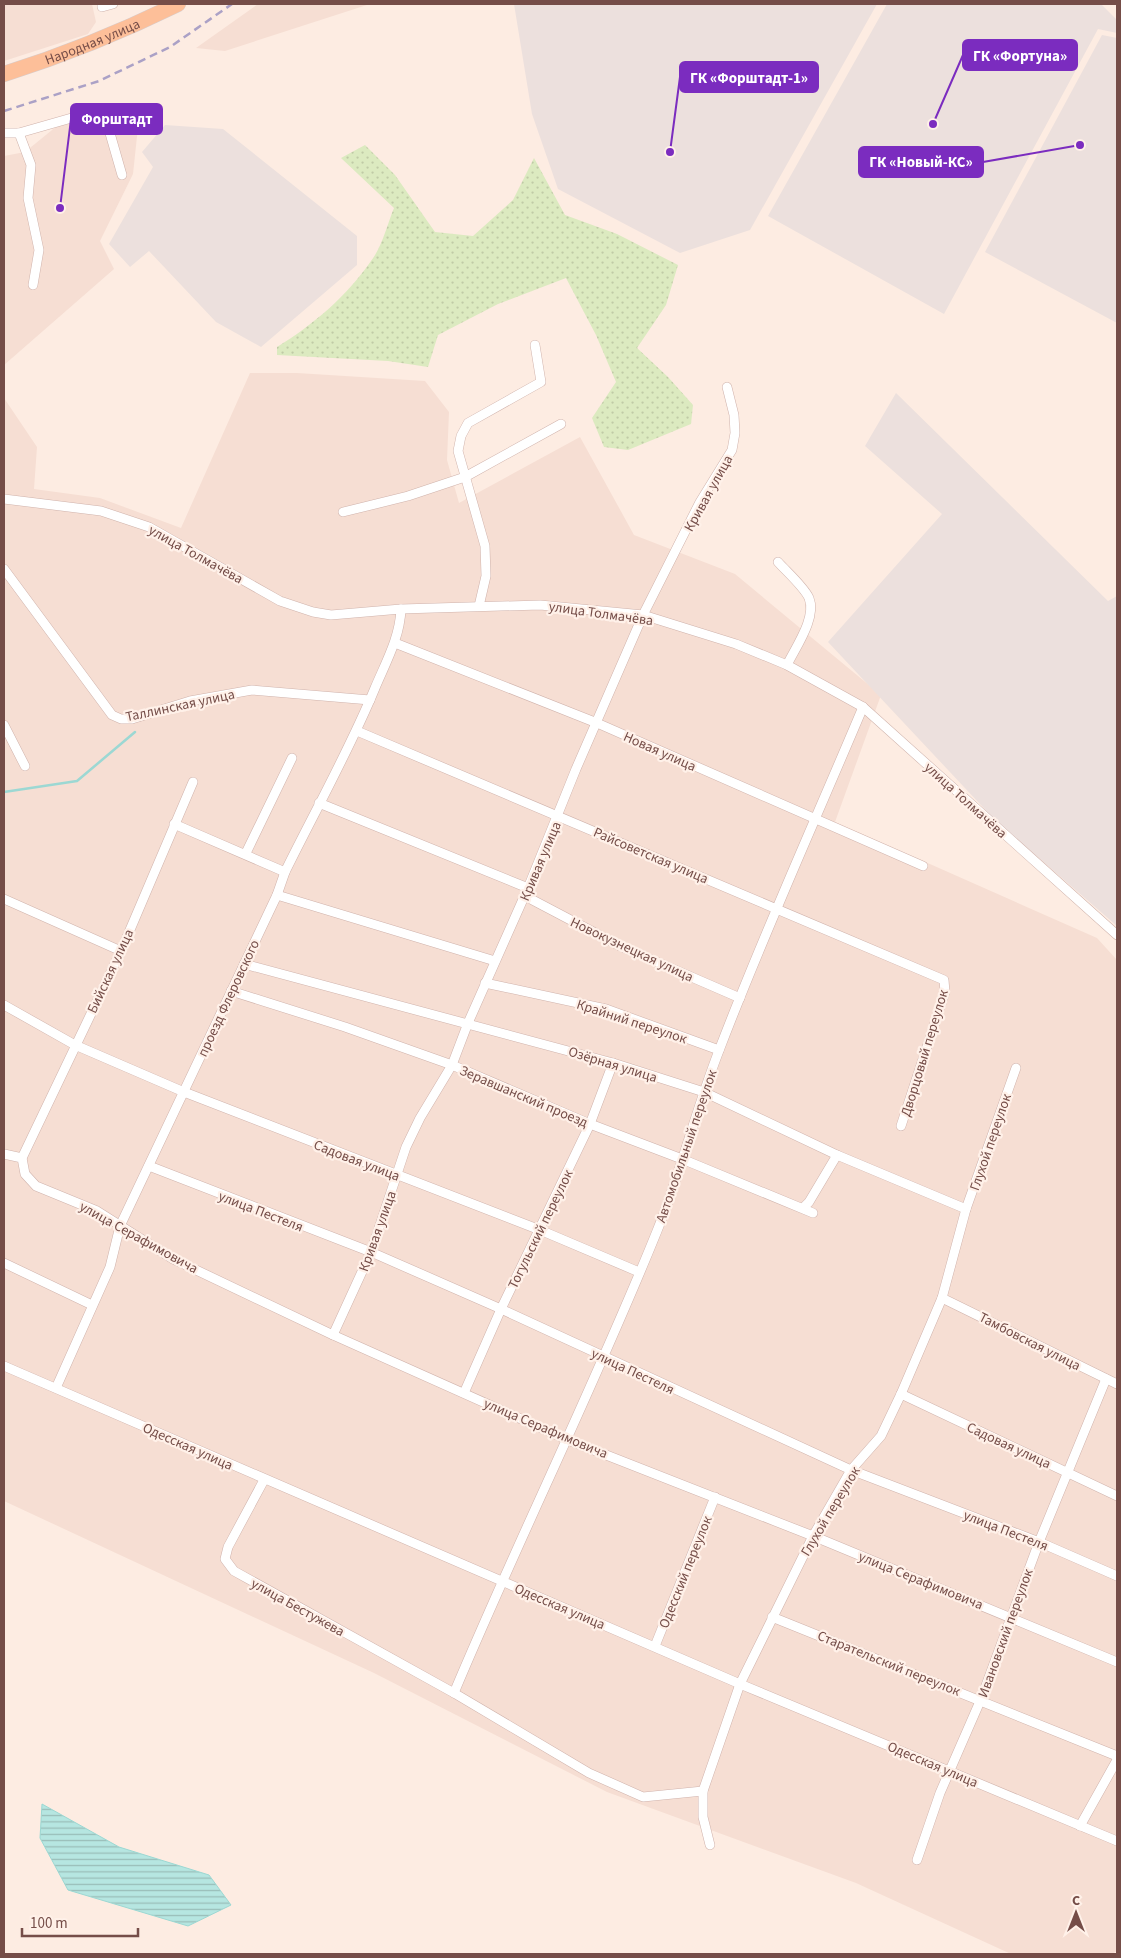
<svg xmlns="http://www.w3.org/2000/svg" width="1121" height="1958" viewBox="0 0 1121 1958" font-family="'Source Sans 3',sans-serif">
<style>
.residential{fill:#f6ded3}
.industrial{fill:#ece0dd}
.grass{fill:url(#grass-dots)}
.water{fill:url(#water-rules);stroke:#9cd8d3}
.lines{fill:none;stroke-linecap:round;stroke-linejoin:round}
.stream{stroke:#9cd8d3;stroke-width:2.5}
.minor-casing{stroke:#d0b3ac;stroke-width:10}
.primary-casing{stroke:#d8cdcc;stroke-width:16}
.minor{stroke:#fff;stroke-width:9}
.primary{stroke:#fdbf99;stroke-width:15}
.rail{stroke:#aba1c6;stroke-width:2.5;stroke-dasharray:8 5;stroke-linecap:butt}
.labels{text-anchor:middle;stroke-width:4.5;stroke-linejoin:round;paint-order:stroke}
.street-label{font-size:14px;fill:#754d48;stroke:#fff1e9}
.leader{fill:none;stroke:#7b2cbf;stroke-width:2}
.callout-dot{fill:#7b2cbf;stroke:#fff1e9;stroke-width:2}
.callout{fill:#7b2cbf;stroke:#7b2cbf;stroke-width:2}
.callout-label{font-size:15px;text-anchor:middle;font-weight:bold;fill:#fff}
</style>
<defs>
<pattern id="grass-dots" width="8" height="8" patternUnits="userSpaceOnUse" patternTransform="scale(1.25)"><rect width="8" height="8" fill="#dceac0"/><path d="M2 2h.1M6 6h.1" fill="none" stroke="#c0caa6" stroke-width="1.8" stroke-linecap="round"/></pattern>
<pattern id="water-rules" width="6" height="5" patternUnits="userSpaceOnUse" patternTransform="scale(1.25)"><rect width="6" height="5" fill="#b6e6e1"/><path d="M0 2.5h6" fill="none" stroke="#99bdb8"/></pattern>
</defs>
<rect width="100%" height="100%" fill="#fdece2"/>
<g class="residential">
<polygon points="4,4 92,4 96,22 88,34 4,61"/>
<polygon points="258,4 370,4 225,51 196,48"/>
<polygon points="115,116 138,127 133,174 100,241 114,269 4,365 4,156 25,152 57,126"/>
<polygon points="250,373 297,373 425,381 449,412 447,460 459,503 580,437 634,535 735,574 881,695 835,822 1097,938 1117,960 1117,1951 1112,1954 1011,1954 856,1883 607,1792 374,1673 4,1501 4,398 37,447 34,489 100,498 181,528"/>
</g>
<g class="industrial">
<polygon points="514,4 877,4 750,230 680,253 558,189 532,114"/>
<polygon points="887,4 1101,4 1117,20 1117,33 1098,29 944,314 768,216"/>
<polygon points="1102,35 1117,38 1117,323 985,252"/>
<polygon points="165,125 223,129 357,236 357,265 261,347 216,322 149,251 130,267 109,244 153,167 142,152"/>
<polygon points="896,393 1108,601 1117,596 1117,926 994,819 828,642 942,514 865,446"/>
</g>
<path class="grass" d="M365 145 395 175 435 232 473 236 513 200 534 158 565 215 617 234 678 265 666 305 637 348 668 377 693 405 691 424 628 450 604 447 592 418 616 382 596 335 566 278 498 304 438 335 428 367 388 361 277 355V347C313 325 347 296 371 261 382 247 387 225 394 208L341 158Z"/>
<polygon class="water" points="42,1804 119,1847 209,1875 231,1905 188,1926 68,1890 40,1838"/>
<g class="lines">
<polyline class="stream" points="4,792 77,781 135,732"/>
<defs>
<g id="minor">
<polyline points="102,4 102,7 113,4"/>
<polyline points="4,133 19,133 103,109 122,175"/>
<polyline points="19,133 31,165 28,198 39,250 33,285"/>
<polyline points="4,499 101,511 149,527 280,601 313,612 331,615 401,609 540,605 643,615 736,644 787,665 863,707 1117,935"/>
<polyline points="343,512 408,496 465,477 561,424"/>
<path d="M778 562C786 571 804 587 809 598 817 618 795 648 787 665"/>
<polyline points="4,569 112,715 121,719 132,719 190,701 252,690 370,700"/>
<polyline points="479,606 486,576 485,546 458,451 461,436 468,423 541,382 535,345"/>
<polyline points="395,643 597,723 923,866"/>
<polyline points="4,725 25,766"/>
<polyline points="357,731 944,980 945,992 901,1126"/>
<polyline points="319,803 528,888"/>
<polyline points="174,824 285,872"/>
<polyline points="246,853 292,758"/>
<polyline points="277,895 495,961"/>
<polyline points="525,896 620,946 740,998"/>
<polyline points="4,899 121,951"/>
<polyline points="244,964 613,1063 704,1092 837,1155 966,1209"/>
<polyline points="485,983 606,1009 719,1050"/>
<polyline points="231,991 345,1027 452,1065 590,1124 682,1159 813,1213"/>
<polyline points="4,1005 75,1045 184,1092 540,1230 639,1272"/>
<polyline points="4,1154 22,1158 25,1174 36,1186 97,1211 173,1259 333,1335 568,1440 813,1536 1117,1662"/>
<polyline points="22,1158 121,951 193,782"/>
<polyline points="149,1166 371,1252 501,1309 851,1470 1039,1542 1117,1576"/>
<polyline points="803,1208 809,1202 837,1155"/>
<polyline points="4,1263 92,1305"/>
<polyline points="942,1298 1117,1384"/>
<polyline points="333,1335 371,1252 406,1147 420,1118 452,1065 468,1023 528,888 576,769 643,615 700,502 732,450 735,433 734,415 727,387"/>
<polyline points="4,1366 740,1684 1117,1841"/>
<path d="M56 1388 110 1267 120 1226 277 895 285 872C315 811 349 751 375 688 386 662 400 637 401 609"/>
<polyline points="464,1393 501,1309 590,1124 613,1063"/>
<polyline points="901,1394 1117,1496"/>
<path d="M264 1480 228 1547 225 1559 234 1571 454 1693C519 1538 594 1387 657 1231 681 1172 696 1109 720 1048 764 933 815 821 863 707"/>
<polyline points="772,1617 1117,1756"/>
<polyline points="655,1646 715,1497"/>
<polyline points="454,1693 589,1773 643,1797 703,1791"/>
<polyline points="1080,1826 1117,1760"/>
<polyline points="710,1845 703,1817 703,1791 740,1684 813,1536 851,1470 881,1436 901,1394 942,1298 966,1209 1016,1068"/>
<polyline points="917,1860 940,1793 981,1699 1039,1542 1106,1379"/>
</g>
<g id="primary">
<path id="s1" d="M4 74C64 55 121 32 178 4"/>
</g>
</defs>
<use href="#minor" class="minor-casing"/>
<use href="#primary" class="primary-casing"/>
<use href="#minor" class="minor"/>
<use href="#primary" class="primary"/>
<polyline class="rail" points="4,111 99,81 170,47 232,4"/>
</g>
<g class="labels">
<g class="street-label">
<text dy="5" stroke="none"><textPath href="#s1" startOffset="94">Народная улица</textPath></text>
<text transform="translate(708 493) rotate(-61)" y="5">Кривая улица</text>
<text transform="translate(196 554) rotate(29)" y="5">улица Толмачёва</text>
<text transform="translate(601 613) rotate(8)" y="5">улица Толмачёва</text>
<text transform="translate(180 705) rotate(-12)" y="5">Таллинская улица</text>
<text transform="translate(660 751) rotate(24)" y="5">Новая улица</text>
<text transform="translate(966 800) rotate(42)" y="5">улица Толмачёва</text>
<text transform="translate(651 855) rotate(23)" y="5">Райсоветская улица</text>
<text transform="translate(540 861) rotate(-67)" y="5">Кривая улица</text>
<text transform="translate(632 949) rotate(25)" y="5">Новокузнецкая улица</text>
<text transform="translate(110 971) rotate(-65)" y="5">Бийская улица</text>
<text transform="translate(228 998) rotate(-65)" y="5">проезд Флеровского</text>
<text transform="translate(632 1021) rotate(18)" y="5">Крайний переулок</text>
<text transform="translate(924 1053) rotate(-73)" y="5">Дворцовый переулок</text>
<text transform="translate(613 1064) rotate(17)" y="5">Озёрная улица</text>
<text transform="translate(524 1096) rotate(23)" y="5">Зеравшанский проезд</text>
<text transform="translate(990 1142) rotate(-71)" y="5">Глухой переулок</text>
<text transform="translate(686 1146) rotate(-71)" y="5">Автомобильный переулок</text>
<text transform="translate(357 1160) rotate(21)" y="5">Садовая улица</text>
<text transform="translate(261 1211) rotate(21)" y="5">улица Пестеля</text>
<text transform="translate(540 1229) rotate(-64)" y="5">Тогульский переулок</text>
<text transform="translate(377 1231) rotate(-70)" y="5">Кривая улица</text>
<text transform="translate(139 1237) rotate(29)" y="5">улица Серафимовича</text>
<text transform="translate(1030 1341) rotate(27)" y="5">Тамбовская улица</text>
<text transform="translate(633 1371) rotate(25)" y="5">улица Пестеля</text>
<text transform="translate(546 1428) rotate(23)" y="5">улица Серафимовича</text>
<text transform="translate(1009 1445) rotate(25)" y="5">Садовая улица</text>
<text transform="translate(188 1446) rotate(24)" y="5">Одесская улица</text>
<text transform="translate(830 1511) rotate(-59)" y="5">Глухой переулок</text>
<text transform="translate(1006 1530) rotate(21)" y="5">улица Пестеля</text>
<text transform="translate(685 1572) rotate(-68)" y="5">Одесский переулок</text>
<text transform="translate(921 1580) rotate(22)" y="5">улица Серафимовича</text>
<text transform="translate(560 1606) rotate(23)" y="5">Одесская улица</text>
<text transform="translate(298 1607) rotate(29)" y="5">улица Бестужева</text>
<text transform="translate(1005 1633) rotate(-70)" y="5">Ивановский переулок</text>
<text transform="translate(889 1663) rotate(22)" y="5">Старательский переулок</text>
<text transform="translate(933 1764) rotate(23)" y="5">Одесская улица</text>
</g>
</g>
<path class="leader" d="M933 124L963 55M670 152L680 77M60 208L71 119M1080 145L983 162"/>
<g class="callout-dot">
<circle cx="933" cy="124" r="5"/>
<circle cx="670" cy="152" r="5"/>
<circle cx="60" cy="208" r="5"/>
<circle cx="1080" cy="145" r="5"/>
</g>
<g class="callout">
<rect x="963" y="40" width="114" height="30" rx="5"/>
<rect x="680" y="62" width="138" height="30" rx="5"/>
<rect x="71" y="104" width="91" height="30" rx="5"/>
<rect x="859" y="147" width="124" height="30" rx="5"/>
</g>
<g class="callout-label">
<text x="1020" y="61">ГК «Фортуна»</text>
<text x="749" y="83">ГК «Форштадт-1»</text>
<text x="117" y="124">Форштадт</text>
<text x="921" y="167">ГК «Новый-КС»</text>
</g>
<rect width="1121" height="1958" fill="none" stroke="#754d48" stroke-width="10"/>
<g transform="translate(1076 1913)" stroke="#fff1e9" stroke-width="4" paint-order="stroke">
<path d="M0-4L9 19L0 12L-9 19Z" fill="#754d48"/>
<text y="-8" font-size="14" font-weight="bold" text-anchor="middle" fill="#754d48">С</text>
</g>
<path d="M22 1928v8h116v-8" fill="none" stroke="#754d48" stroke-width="2.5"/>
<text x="30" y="1928" font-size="15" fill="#754d48" stroke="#fff1e9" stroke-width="4" paint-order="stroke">100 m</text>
</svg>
